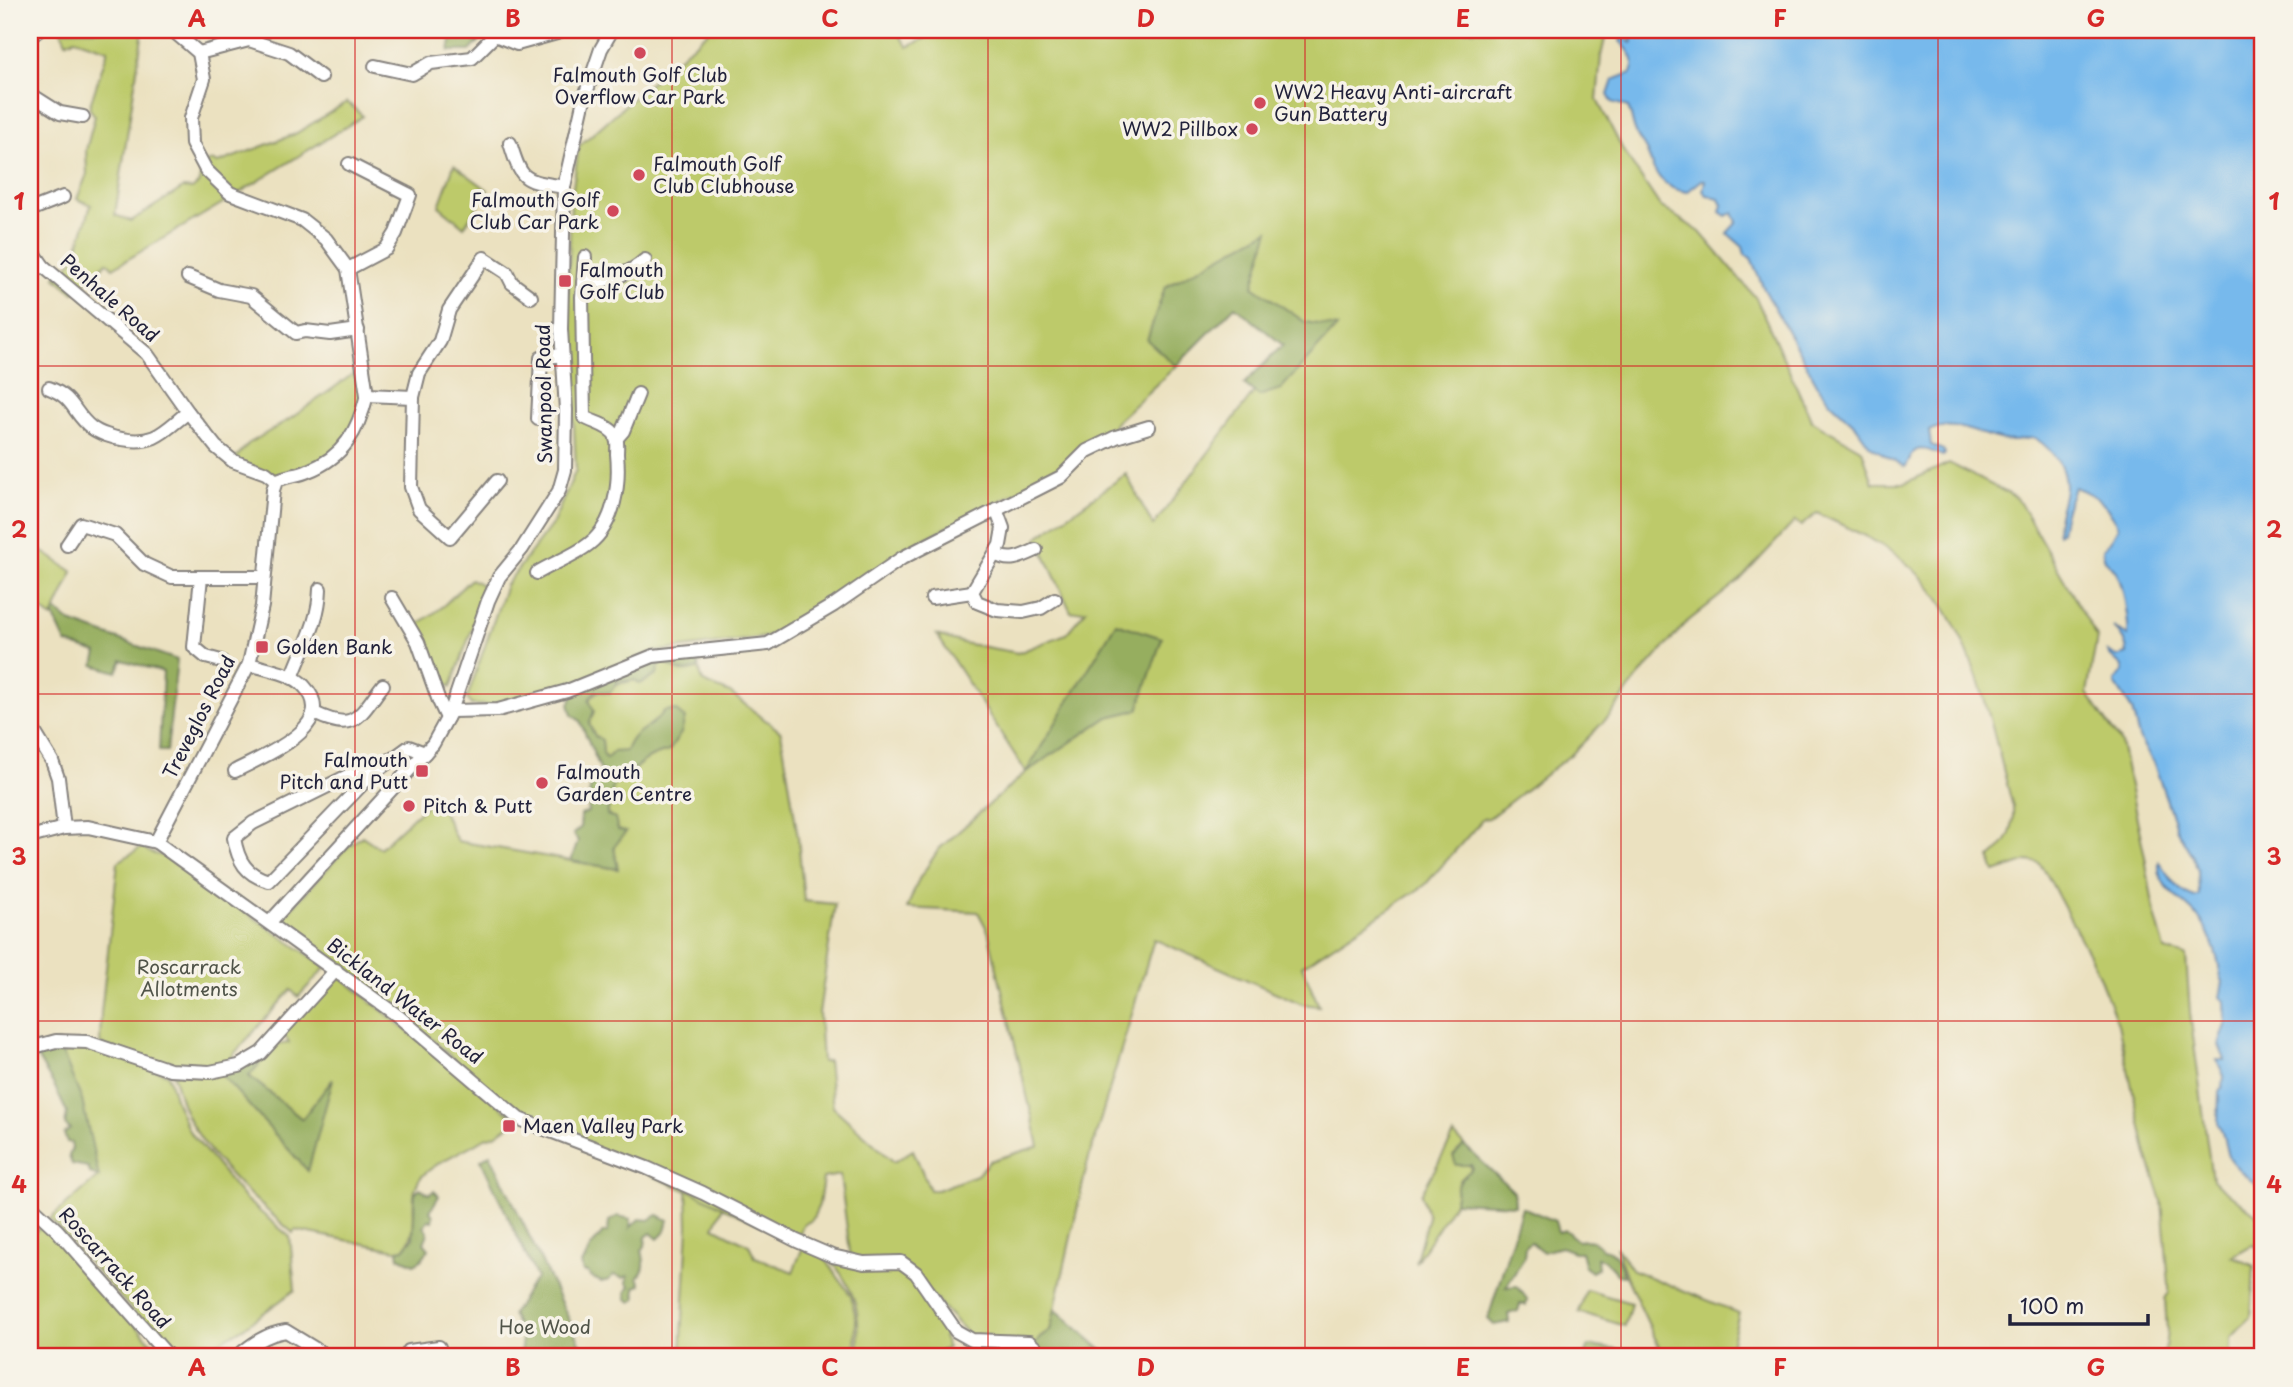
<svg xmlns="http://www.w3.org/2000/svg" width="2293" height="1387" viewBox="0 0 2293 1387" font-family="'Playpen Sans',sans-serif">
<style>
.green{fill:#bdca6b;stroke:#707653;stroke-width:2;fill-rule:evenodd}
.forest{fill:#96ae5f;stroke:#5c684d;stroke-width:2}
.water{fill:#77b9ec;stroke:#4c6e94;stroke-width:2}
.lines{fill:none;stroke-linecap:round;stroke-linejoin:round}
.minor-casing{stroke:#86827e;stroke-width:16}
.minor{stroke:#fff;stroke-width:12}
.grid{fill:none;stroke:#d62828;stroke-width:2;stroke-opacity:0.55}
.poi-dot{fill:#d1495b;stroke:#f7f3e8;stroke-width:2.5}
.labels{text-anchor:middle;stroke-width:7;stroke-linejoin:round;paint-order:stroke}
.poi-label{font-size:19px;fill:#22223b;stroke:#f7f3e8;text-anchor:start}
.street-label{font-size:19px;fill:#22223b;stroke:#f7f3e8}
.park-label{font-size:19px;fill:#505449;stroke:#f7f3e8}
.neatline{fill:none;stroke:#d62828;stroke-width:2.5}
.grid-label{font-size:23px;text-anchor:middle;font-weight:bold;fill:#d62828}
</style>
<rect width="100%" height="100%" fill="#f7f3e8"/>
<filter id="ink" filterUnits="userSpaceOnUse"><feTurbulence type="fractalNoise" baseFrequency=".0143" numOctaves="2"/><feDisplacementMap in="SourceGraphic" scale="14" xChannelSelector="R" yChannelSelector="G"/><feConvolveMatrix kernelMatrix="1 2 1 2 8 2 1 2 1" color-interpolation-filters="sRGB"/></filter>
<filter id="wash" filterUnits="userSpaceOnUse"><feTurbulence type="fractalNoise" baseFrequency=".00686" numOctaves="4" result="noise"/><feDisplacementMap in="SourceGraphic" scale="28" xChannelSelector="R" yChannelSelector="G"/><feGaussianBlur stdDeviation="1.57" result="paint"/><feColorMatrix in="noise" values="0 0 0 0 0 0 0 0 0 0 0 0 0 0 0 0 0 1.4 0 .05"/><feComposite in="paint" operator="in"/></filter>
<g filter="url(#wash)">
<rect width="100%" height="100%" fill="#ebe1c0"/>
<g class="green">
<polygon points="61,30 143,30 115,215 131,221 183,188 192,189 200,182 201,165 211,161 218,163 295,134 347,102 363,116 228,200 113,268 107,262 74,293 55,277 74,259 91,205 77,199 87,174 86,150 95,116 89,108 108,50 75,39 66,42"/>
<path d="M710 30H895L908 47 942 30H1607L1601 56 1597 100 1624 152 1660 206 1700 232 1756 298 1812 421 1862 450 1873 483H1905L1949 463 2017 498 2097 637 2087 693 2121 743 2145 857 2154 911 2165 950 2186 956 2190 1013 2212 1180 2263 1220V1248L2252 1245 2232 1256 2254 1266 2251 1317 2231 1338V1357H2164L2167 1331 2165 1299 2169 1292V1285L2162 1201 2147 1155 2118 1024 2094 964 2046 873 2039 863 2028 861 1995 872 1990 858C2009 842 2014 832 2013 807 1991 727 1973 617 1905 562 1879 540 1847 528 1817 513L1801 526 1795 521 1740 580 1687 622 1635 681 1611 714 1573 753 1489 818 1483 819 1425 885 1302 966 1319 1006 1302 1004 1154 939 1087 1165 1050 1331 1040 1338 1034 1346 972 1339 902 1263 851 1260 840 1175 823 1178 819 1205 812 1220 803 1225 797 1241 510 1111 424 1032 346 968 280 921 345 849 362 836 380 848 436 796 457 841 617 869 614 847 618 830 607 815 614 781 622 782C636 765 647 756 669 751L660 717 626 751 607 760 603 753 602 740 595 736 589 724 594 711 589 701C601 682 616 686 635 680 645 677 657 669 663 662 678 670 683 674 699 668L703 682 730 693 781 732 798 837 804 901 835 904 819 1013 822 1062 828 1061 833 1107 894 1162 913 1150 930 1190H937L977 1175 990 1161 1039 1146 988 931 978 912 907 908 919 879 939 849 1026 772 937 635 963 643 1018 653 1066 634 1086 610 1071 612 1037 538 1126 474 1153 526 1254 392 1244 384 1283 345 1235 306 1176 366 1116 422 1107 435 1082 446 1057 472 910 546 831 600 766 637 653 652 566 686 494 705H471L467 698 506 585 553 523 576 470 568 298 571 200 579 146ZM1162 638 1138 710 1108 717 1028 771Z"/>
<polygon points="454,165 488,190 464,227 439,206"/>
<polygon points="363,367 367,395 344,449 282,477 233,461 248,444 290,419"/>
<polygon points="30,543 73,572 52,618 30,601"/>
<polygon points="471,579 487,588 451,687 440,679 430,652 417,625 441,608"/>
<polygon points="142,847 151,853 164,856 326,967 298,997 291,990 232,1056 240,1062 211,1068 170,1067 100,1044 101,1013 118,862"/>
<path d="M336 973 517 1120 495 1135 485 1138C469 1148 429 1165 419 1180 406 1202 423 1225 404 1249L396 1250 295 1230 293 1233C257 1202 219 1169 194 1128 183 1112 178 1091 173 1073H220L308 1171 332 1081 302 1119 249 1076 275 1045 289 1043 283 1032Z"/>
<polygon points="58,1045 86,1046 168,1074 176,1102 189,1131 245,1199 290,1237 295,1290 243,1328 193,1357 174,1357 50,1219 98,1177"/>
<polygon points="1454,1135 1464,1145 1454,1156 1473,1168 1461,1179 1457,1187 1455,1202 1415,1263 1428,1217 1421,1194"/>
<polygon points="687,1189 723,1207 714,1227 749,1245 755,1257 793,1272 803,1247 822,1254 851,1296 856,1319 855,1357 681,1357 688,1226"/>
<polygon points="46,1223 164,1357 30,1357 30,1236"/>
<polygon points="1616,1247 1633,1270 1739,1313 1728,1357 1661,1356 1661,1351 1627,1278"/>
<path d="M828 1256 901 1265 915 1275 953 1330 943 1337 948 1348 941 1351 940 1357H858C860 1309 858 1294 828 1256Z"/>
<polygon points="1586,1290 1631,1303 1625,1326 1579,1312"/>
</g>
<g class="forest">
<polygon points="453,30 490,30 470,51 449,51"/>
<polygon points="1269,230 1253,286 1305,322 1337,327 1281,389 1259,396 1244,384 1283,345 1235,306 1176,366 1147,340 1165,287"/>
<polygon points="56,610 70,622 177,660 167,751 159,751 163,672 122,660 117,672 94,665 97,653 66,643 53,615"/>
<polygon points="1116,623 1162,638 1138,710 1108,717 1026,772"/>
<path d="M697 652 699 668C680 675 679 670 663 662L658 668 657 675 640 684 635 680 617 682 610 693 595 691 589 700 594 711 589 724 595 736 602 740 603 753 606 759 613 752 626 751C635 726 652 730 664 711L675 710 685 718 681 733 669 751C647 756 636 765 622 783L614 782 607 815 615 818 618 830 626 832 614 847 618 869 571 861 578 841 573 834 580 828 581 815 588 812 590 787 604 778 580 721 572 715 569 704 577 687 653 656Z"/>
<polygon points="58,1043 82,1100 99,1177 90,1173 88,1167 72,1164 69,1156 72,1148 71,1143 67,1142 64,1134 70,1129 65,1125 67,1113 55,1087 33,1050"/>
<polygon points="268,1053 249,1076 302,1119 333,1079 308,1171 220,1073"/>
<polygon points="1464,1145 1514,1192 1515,1205 1455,1202 1457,1187 1461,1179 1473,1168 1471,1165 1456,1165 1453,1156"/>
<path d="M490 1154 587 1357H520L522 1337 512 1314C525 1300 522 1292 537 1278L481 1160Z"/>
<polygon points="420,1188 429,1194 434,1191 439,1196 430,1211 433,1216 432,1221 428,1220 424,1226 428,1233 424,1243 429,1249 421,1260 414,1264 399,1257 398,1250 404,1249 413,1238 415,1193"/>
<path d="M1522 1207 1555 1221 1558 1232 1565 1230 1578 1241C1589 1239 1595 1240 1602 1249 1618 1251 1619 1261 1624 1276L1618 1275 1604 1260 1597 1258 1598 1268 1592 1272 1585 1267 1581 1252H1574L1561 1247 1543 1252 1531 1242 1525 1246 1524 1258 1506 1287 1517 1286 1527 1299 1526 1305 1520 1304 1518 1311 1508 1314 1509 1322 1494 1325 1488 1319Z"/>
<path d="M658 1215 668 1220 665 1232 658 1239 651 1233 646 1237 645 1246 642 1250C644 1261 647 1269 638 1277L641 1285 635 1287 636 1299 632 1302 627 1299 626 1293 630 1286 627 1283 628 1276 623 1278 613 1275 609 1280 601 1282 591 1277 588 1272H583L581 1264C588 1259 585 1256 589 1250 593 1243 599 1239 603 1232H608L609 1221 618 1216 631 1219 630 1228 639 1219 649 1220Z"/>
<polygon points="1055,1309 1110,1357 1047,1357 1034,1346 1040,1338 1050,1331"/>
<polygon points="1589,1346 1673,1357 1583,1357"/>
</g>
<path class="water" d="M1630 30H1635L1638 36 1643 37 1645 30H2263V1188C2255 1186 2229 1161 2228 1156 2225 1146 2224 1133 2218 1124L2219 1091 2223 1086 2224 1076 2217 1060H2225L2219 1045 2226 1025 2225 1001 2220 997 2223 982C2219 974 2220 970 2218 961 2215 948 2207 927 2198 917 2183 900 2156 888 2159 862 2171 877 2174 890 2195 897L2199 895 2198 871 2193 857 2177 830 2154 764 2139 738 2132 710 2116 685 2115 681 2123 671 2122 667 2109 655 2108 652 2117 657 2127 654C2127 643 2121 634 2113 627L2128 636C2129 623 2124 589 2118 576 2113 563 2103 566 2103 549L2112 539 2118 528C2111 507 2095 494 2074 487L2064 515 2061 532 2058 534C2055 522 2062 507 2064 495 2069 472 2054 450 2035 438 2027 437 2020 441 2012 441 1986 440 1955 417 1929 431L1931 445 1943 450 1945 454 1943 456C1935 453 1921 445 1914 452 1910 455 1909 463 1905 467L1870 446 1855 425 1831 403 1820 389 1764 289 1751 258 1745 255 1743 247 1727 233 1737 222 1733 213 1726 216 1720 212 1722 205 1719 198 1707 195 1703 191 1705 180H1702L1687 192C1663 189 1653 172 1647 152 1645 146 1639 140 1636 133 1632 125 1632 115 1628 107L1612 102 1608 95 1613 80 1631 73C1637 58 1630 52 1620 41L1623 37 1631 43 1632 41 1627 33Z"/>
</g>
<g filter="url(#ink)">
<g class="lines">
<defs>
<g id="minor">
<path d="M172 30 199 53 204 79 191 118 192 144 206 170 230 193 302 220 326 239 348 269 367 395C358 431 344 457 308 471 298 476 286 475 276 481"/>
<polyline points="495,35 517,44 557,33"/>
<polyline points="30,37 39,30"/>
<polyline points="199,53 249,40 289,53 321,77"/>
<polyline points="375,66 412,74 431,63 472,58 500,30"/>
<polyline points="30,94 60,113 83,117"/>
<path d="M510 143C522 183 524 180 564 187"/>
<polyline points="30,210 63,197"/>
<polyline points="30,247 43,266 147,354 188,412 216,447 233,461 266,473 276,481"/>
<polyline points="348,269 386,249 396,233 410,195 349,164"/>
<polyline points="30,272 43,266"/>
<polyline points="188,277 219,290 251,296 296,333 305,331 330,334 358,330"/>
<path d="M583 283C607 281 627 276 645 260"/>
<path d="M49 388C75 398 73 414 92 428 99 433 113 438 122 439 155 445 163 432 188 412"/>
<polyline points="367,395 413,397 411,487 419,509 450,537 497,481"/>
<polyline points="413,397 419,373 440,341 449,310 484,258 507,273 512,283 531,297"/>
<polyline points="538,419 541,358 562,355"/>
<polyline points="616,439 623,431 638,394"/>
<polyline points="996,509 1003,528 1000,545 972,592 977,602 997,610 1023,612 1041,608 1055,599"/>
<polyline points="67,545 81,524 115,535 144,564 172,577 264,577"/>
<path d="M995 554C1009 563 1021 557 1036 550"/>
<path d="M537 573C553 563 574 556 589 544 615 524 620 484 617 454 617 449 618 441 616 437 612 426 594 423 584 417L582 297 585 257"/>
<polyline points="201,577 194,647 206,657 221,661"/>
<polyline points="392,598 418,642 439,701 447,718"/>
<polyline points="932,598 972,592"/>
<path d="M292 678C303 647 319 623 320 589"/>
<polyline points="451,711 498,710 567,691 653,656 768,644 834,605 902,558 1061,477 1087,451 1116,437 1149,427"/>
<path d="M314 713C356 733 358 717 383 685"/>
<polyline points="30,725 52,761 58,778 64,828"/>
<path d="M390 760 362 769 253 823 234 838C238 861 246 875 269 881L372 774 409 747 425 753"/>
<path d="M235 771C261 757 342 726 304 686 293 673 265 669 249 664"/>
<polyline points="30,837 64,828 88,827 156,842 398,1016 519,1119 647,1168 703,1193 797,1241 832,1256 864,1263 901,1262 916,1273 956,1331 972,1340 1029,1342 1045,1357"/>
<polyline points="156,842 249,664 262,606 273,490 276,481"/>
<polyline points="270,922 433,744 451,711 488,601 499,577 522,549 559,491 565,470 566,410 561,329 564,187 584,99 601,49 612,30"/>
<polyline points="30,1048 56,1041 87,1042 170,1070 210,1072 239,1066 261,1053 336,970"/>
<polyline points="30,1205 57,1230 169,1357"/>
<path d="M237 1357C252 1344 266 1334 286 1331L327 1356 347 1357"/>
<polyline points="406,1357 409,1351 439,1347"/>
</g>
</defs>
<use href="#minor" class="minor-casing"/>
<use href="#minor" class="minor"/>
</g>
</g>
<path class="grid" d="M355 30V1357M672 30V1357M988 30V1357M1305 30V1357M1621 30V1357M1938 30V1357M30 366H2263M30 694H2263M30 1021H2263"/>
<g class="poi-dot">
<circle cx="640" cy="53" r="7"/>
<circle cx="1260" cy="103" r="7"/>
<circle cx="1252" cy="129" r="7"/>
<circle cx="639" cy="175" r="7"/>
<circle cx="613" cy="211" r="7"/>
<rect x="558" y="274" width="14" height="14" rx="3.5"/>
<rect x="255" y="640" width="14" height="14" rx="3.5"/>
<rect x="415" y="764" width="14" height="14" rx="3.5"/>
<circle cx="542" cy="783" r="7"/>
<circle cx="409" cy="806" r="7"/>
<rect x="502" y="1119" width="14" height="14" rx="3.5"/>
</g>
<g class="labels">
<g class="poi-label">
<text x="640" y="82" text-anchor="middle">Falmouth Golf Club<tspan x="640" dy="22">Overflow Car Park</tspan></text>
<text x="1274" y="99">WW2 Heavy Anti-aircraft<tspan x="1274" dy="22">Gun Battery</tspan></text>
<text x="1238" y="136" text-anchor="end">WW2 Pillbox</text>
<text x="653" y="171">Falmouth Golf<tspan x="653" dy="22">Club Clubhouse</tspan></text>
<text x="599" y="207" text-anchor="end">Falmouth Golf<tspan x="599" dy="22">Club Car Park</tspan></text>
<text x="579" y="277">Falmouth<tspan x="579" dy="22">Golf Club</tspan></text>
<text x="276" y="654">Golden Bank</text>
<text x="408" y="767" text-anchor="end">Falmouth<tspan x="408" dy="22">Pitch and Putt</tspan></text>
<text x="556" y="779">Falmouth<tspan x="556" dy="22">Garden Centre</tspan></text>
<text x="423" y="813">Pitch &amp; Putt</text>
<text x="523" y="1133">Maen Valley Park</text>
</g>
<g class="street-label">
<text transform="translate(110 298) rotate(41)" y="7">Penhale Road</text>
<text transform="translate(544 394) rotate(-91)" y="7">Swanpool Road</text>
<text transform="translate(199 717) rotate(-63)" y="7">Treveglos Road</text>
<text transform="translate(405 1001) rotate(38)" y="7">Bickland Water Road</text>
<text transform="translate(115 1268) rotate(48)" y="7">Roscarrack Road</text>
</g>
<g class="park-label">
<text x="189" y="974">Roscarrack<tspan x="189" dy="22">Allotments</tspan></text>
<text x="545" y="1334">Hoe Wood</text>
</g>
</g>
<rect width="2293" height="1387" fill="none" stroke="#f7f3e8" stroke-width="77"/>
<path d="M2010 1314v10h138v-10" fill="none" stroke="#22223b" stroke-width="3.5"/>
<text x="2020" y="1314" font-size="21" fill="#22223b" stroke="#f7f3e8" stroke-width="5" paint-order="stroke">100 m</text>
<rect x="38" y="38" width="2216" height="1310" class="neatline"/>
<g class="grid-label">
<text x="197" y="27">A</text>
<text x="513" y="27">B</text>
<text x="830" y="27">C</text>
<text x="1146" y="27">D</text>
<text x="1463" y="27">E</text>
<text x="1780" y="27">F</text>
<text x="2096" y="27">G</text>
<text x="19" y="210">1</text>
<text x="2274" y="210">1</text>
<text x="19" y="538">2</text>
<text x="2274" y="538">2</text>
<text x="19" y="865">3</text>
<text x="2274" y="865">3</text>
<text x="19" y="1193">4</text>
<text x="2274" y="1193">4</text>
<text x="197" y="1376">A</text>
<text x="513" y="1376">B</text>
<text x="830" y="1376">C</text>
<text x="1146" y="1376">D</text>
<text x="1463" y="1376">E</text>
<text x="1780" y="1376">F</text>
<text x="2096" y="1376">G</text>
</g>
</svg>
